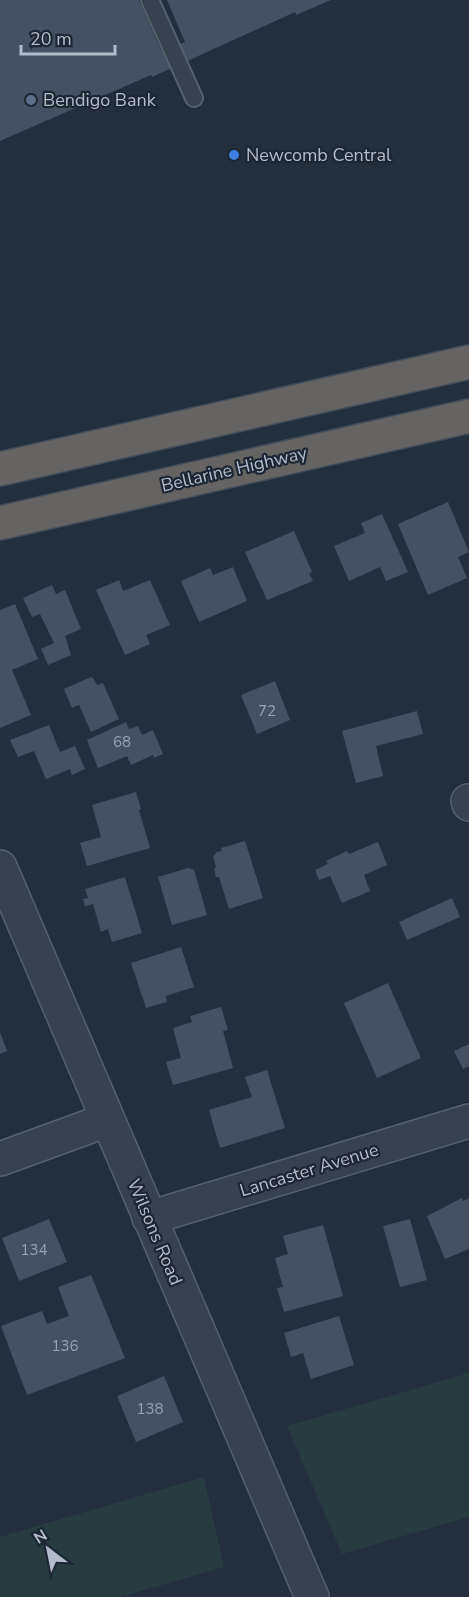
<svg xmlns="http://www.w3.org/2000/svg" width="469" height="1597" viewBox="0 0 469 1597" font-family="'Nunito Sans',sans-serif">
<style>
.green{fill:#263c3f}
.building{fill:#455162}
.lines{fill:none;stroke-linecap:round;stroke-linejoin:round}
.service-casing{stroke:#565f6c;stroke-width:20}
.minor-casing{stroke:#565f6c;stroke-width:36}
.tertiary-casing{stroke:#565f6c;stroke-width:36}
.trunk-casing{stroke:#434c59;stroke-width:36}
.service{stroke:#38414e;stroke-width:16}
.minor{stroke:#38414e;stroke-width:33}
.tertiary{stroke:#38414e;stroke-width:33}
.trunk{stroke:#656462;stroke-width:33}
.service-dot{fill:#5c6f8a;stroke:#1d2633;stroke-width:2}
.shop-dot{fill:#3f7fe0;stroke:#1d2633;stroke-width:2}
.labels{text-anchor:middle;stroke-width:4.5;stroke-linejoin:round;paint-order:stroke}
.number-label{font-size:15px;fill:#98a1af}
.poi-label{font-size:18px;fill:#b4bcc9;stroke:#1d2633;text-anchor:start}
.street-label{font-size:18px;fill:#b4bcc9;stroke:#1d2633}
</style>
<rect width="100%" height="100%" fill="#242f3e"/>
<g class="green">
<polygon points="469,1373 469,1517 342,1554 287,1426"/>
<polygon points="204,1477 224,1567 120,1597 0,1597 0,1537"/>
</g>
<g class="building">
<polygon points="0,0 139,0 162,52 185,42 167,0 331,0 296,15 295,12 152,77 151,75 0,141"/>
<polygon points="448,502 469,552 458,557 467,578 428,595 398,524"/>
<polygon points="382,514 408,572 386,581 380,567 349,581 334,546 365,533 361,523"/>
<polygon points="294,531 312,572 309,573 313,581 267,600 245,552"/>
<polygon points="233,567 247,601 199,622 181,581 210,568 213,575"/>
<polygon points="119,580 123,591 150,580 170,625 146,635 150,644 125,655 96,590"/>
<polygon points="52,585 56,594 65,590 81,629 65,636 71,655 48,665 41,649 54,643 40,614 32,617 23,598"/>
<polygon points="15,604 38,659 12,670 31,715 0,728 0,610"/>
<polygon points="91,677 93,678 97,685 103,683 119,719 91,732 79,705 72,708 64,689"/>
<polygon points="275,681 290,720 257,734 241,695"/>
<polygon points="417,711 423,734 376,746 383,776 356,783 342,731"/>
<polygon points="126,722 129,729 138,726 142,735 153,730 163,754 154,758 153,755 131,765 127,756 98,768 87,740"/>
<polygon points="49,725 60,752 75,746 85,769 72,775 70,769 46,779 34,751 18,757 10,740"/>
<polygon points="136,792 141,809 139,810 150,848 87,866 80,843 101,837 92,805"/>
<polygon points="245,841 263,898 229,909 219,877 216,877 214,868 216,867 213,857 217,852 222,851 221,848"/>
<polygon points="378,842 387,865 364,875 370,891 342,903 330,876 319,880 315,870 328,864 326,861 347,851 349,854"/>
<polygon points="188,868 194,870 207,915 172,925 158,877"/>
<polygon points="125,877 142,933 112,942 108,929 101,932 93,904 85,906 83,899 88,898 85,889"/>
<polygon points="452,898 460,917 407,940 399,922"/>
<polygon points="181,947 194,987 166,996 167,1002 146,1008 131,963"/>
<polygon points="388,983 421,1058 377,1078 344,1003"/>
<polygon points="221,1007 228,1030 223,1031 233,1068 173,1085 166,1062 181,1058 173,1028 192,1022 190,1016"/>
<polygon points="0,1032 7,1051 0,1054"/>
<polygon points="469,1044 469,1066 463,1069 454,1051"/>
<polygon points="267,1070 285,1128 220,1148 209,1110 252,1097 245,1077"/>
<polygon points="462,1198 463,1201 469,1198 469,1249 445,1259 427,1216"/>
<polygon points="49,1219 67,1262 19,1281 2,1238"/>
<polygon points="410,1219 427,1280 400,1287 383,1226"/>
<polygon points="323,1225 343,1296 284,1312 277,1288 283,1287 275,1258 288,1254 283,1236"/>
<polygon points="91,1275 125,1358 27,1395 1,1326 42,1311 47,1324 69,1316 58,1287"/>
<polygon points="339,1316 354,1365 311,1379 303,1353 291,1357 284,1333"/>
<polygon points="164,1376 183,1422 136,1442 117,1396"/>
</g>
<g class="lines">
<defs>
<polyline id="service" points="150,0 194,98"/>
<g id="minor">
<polyline points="468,801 469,804"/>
<polyline points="0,1159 107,1120"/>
<polyline points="149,1218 469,1121"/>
</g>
<polyline id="tertiary" points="0,867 312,1597"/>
<g id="trunk">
<polyline points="0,469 469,362"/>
<polyline points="0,523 469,416"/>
</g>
</defs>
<use href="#service" class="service-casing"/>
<use href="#minor" class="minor-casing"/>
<use href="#tertiary" class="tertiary-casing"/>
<use href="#trunk" class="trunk-casing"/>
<use href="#service" class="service"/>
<use href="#minor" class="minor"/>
<use href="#tertiary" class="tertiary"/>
<use href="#trunk" class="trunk"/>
</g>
<circle class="service-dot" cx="31" cy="100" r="6"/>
<circle class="shop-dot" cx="234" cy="155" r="6"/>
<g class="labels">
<g class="number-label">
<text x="267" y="716">72</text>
<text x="122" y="747">68</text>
<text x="34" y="1255">134</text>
<text x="65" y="1351">136</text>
<text x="150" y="1414">138</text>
</g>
<g class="poi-label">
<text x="43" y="106">Bendigo Bank</text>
<text x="246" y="161">Newcomb Central</text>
</g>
<g class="street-label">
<text transform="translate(234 469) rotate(-13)" y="6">Bellarine Highway</text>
<text transform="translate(309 1170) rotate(-17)" y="6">Lancaster Avenue</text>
<text transform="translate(155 1232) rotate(67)" y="6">Wilsons Road</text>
</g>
</g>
<g transform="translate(48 1549) rotate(328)" stroke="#1d2633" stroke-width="4.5" paint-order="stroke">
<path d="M0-4.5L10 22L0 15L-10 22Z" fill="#b4bcc9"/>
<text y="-9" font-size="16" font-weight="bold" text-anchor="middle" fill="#b4bcc9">N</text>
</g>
<path d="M21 45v9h94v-9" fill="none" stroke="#b4bcc9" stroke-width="3"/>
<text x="30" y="45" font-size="18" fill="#b4bcc9" stroke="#1d2633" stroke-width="4.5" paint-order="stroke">20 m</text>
</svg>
